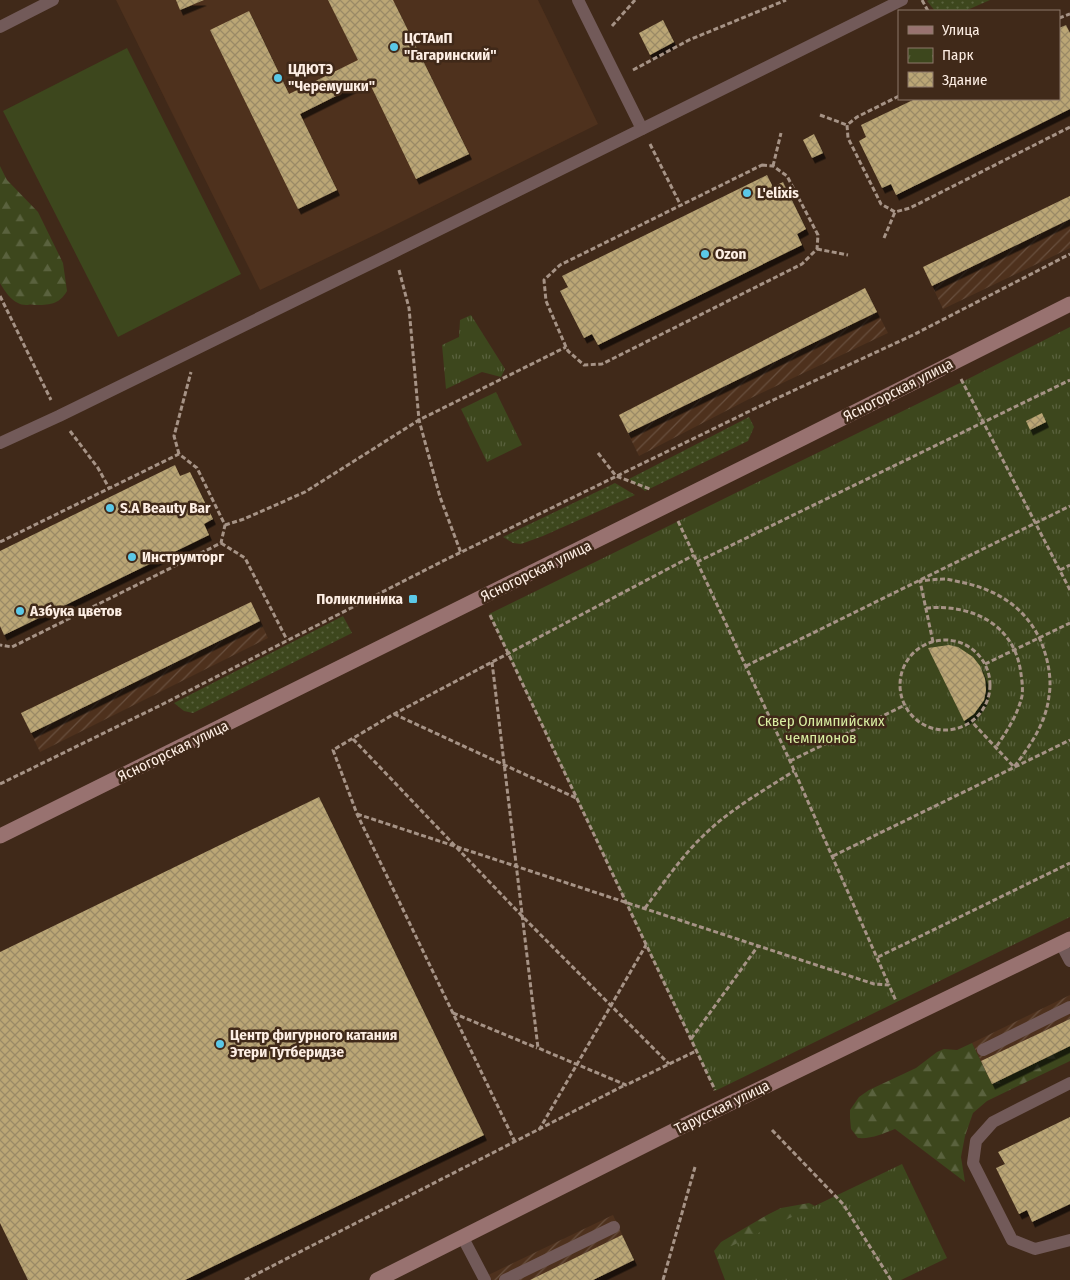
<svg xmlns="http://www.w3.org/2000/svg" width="1070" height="1280" viewBox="0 0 1070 1280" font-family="'Fira Sans Condensed',sans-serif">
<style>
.built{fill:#4e311d}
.industrial{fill:url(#industrial-furrows)}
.grass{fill:url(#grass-dots)}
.forest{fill:url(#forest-firs)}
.park{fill:url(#park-tufts)}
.pitch{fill:#3d471d}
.building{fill:url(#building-cross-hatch);filter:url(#shadow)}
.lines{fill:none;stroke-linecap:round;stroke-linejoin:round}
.path{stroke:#a69386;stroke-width:3;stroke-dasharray:5 2.5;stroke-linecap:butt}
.lane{stroke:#725a59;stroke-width:12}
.secondary{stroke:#987270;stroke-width:15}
.poi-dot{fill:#5bc8e7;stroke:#402919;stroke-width:2}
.labels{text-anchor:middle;stroke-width:5;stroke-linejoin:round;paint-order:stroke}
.poi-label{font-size:15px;font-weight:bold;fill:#fdeee4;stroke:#402919;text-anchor:start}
.street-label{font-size:15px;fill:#fdeee4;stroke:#402919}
.park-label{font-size:15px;fill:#d9eea2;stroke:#402919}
</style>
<defs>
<pattern id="industrial-furrows" width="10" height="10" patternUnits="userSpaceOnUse" patternTransform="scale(1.25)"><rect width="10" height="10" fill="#4e311d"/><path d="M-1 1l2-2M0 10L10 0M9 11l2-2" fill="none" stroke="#684f3e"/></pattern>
<pattern id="grass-dots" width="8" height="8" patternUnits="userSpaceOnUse" patternTransform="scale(1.25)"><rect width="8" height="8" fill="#3d471d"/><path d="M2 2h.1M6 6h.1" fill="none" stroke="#5a623e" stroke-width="1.8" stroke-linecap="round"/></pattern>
<pattern id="forest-firs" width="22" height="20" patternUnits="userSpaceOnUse" patternTransform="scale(1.25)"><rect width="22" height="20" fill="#3d471d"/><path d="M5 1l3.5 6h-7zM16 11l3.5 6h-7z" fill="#5a623e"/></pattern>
<pattern id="park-tufts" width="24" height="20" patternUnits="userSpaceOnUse" patternTransform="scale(1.25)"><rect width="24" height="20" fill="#3d471d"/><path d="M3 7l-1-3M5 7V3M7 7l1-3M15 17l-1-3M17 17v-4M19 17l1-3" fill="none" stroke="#5a623e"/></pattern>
<pattern id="building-cross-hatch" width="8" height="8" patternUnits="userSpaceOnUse" patternTransform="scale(1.25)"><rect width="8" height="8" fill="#bba675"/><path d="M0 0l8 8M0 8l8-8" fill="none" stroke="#9a8a66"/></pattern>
<filter id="shadow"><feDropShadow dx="3" dy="5.5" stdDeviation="0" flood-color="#0009"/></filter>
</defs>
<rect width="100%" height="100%" fill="#402919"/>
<polygon class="built" points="116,0 538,0 598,124 379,233 260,290"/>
<g class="industrial">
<polygon points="1070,196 1070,248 943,309 923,267"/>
<polygon points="865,288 888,333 751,398 639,456 619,415"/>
<polygon points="251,602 268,638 40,752 21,713"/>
<polygon points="1070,995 1070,1046 992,1084 972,1043"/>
<polygon points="613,1215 634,1260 593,1280 478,1280"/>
</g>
<g class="grass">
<polygon points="929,0 990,0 965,11 935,11 927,1"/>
<polygon points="749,417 754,427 748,441 645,491 629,479"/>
<polygon points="615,483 635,495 543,536 521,544 513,543 503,537"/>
<polygon points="343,616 352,633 193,713 184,711 174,703"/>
</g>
<g class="forest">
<path d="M0 166 7 180 38 212 63 263 67 291C59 305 49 305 34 305 31 304 29 305 26 305 14 305 5 292 0 283Z"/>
<path d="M972 1043 992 1084 1070 1046V1061L987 1101 973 1113 965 1136 961 1157 965 1182 895 1129C882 1134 872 1139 858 1138L851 1129 850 1118V1110L859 1097 869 1090 916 1068 937 1052 944 1049 957 1050Z"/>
<polygon points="809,1203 817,1207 854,1280 725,1280 714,1251 721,1242 767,1215 781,1208"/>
</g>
<g class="park">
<polygon points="471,315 505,369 501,377 482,372 446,389 442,345 459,337 460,320"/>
<polygon points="1070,327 1070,917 715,1091 489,614 962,382"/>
<polygon points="496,392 522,445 487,462 461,409"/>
<polygon points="902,1164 947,1258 901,1280 733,1280 719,1252"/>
</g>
<polygon class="pitch" points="127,48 241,274 118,337 3,111"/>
<g class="building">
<polygon points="176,0 204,0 180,10"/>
<polygon points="328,0 393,0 469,154 416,179 368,80 300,114 337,190 298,209 210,30 249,11 289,94 358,60"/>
<polygon points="663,20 674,42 650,55 639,33"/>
<polygon points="1066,25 1070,33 1070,109 896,195 891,184 882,188 859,141 866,137 861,125 915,99 1059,99 1059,28"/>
<polygon points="814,134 823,153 812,158 803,140"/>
<polygon points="767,175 773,187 783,182 806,229 797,234 802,245 598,345 592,334 584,338 560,291 568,287 562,276"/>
<polygon points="1070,196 1070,219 932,286 923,267"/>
<polygon points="865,288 877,312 628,433 619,415"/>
<polygon points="1042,413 1046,422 1030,430 1026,421"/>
<polygon points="175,465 180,476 190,472 213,519 204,524 209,535 4,635 0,626 0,551"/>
<polygon points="251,602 260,621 31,733 21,713"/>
<polygon points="949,645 958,647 973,657 980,666 985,679 986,690 984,700 974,714 964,721 928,648"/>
<polygon points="319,797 484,1135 185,1280 28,1280 0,1223 0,952"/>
<polygon points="1070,1019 1070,1046 992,1084 981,1061"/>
<polygon points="1070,1117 1070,1204 1032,1222 1027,1210 1019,1214 996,1168 1005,1164 998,1152"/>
<polygon points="622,1235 634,1260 593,1280 530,1280"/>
</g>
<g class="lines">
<g class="path">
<polyline points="922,0 928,11"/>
<polyline points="1059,18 1070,14"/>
<polyline points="612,26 635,0"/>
<polyline points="633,70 689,40 786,0"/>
<polyline points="899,96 857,117 847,125 848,138 881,204 895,212 910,208 1070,127"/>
<polyline points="820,115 847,125"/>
<polyline points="650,144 681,206"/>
<polygon points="762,165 773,166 787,176 818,235 817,249 802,264 602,364 584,365 568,351 566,347 546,301 544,280 560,265"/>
<polyline points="773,166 781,133"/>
<polyline points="884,238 895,212"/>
<polyline points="817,249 848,255"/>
<polyline points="399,270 409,308 419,420 440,497 461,553"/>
<polyline points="0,296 51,400"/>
<polyline points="961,379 1070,590"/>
<polyline points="70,431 98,468 109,488"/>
<polyline points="598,453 616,476 650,489"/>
<polyline points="179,454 174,436 191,372"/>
<polyline points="678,521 790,761 889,985"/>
<polyline points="225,525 244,519 305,492 419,420 566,347"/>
<polyline points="0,542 179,454 197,468 225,525 221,543 12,647 0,645"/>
<polyline points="221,543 245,558 287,640"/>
<polyline points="697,562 1070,380"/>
<polyline points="1060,570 1070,565"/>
<path d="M926 608C972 604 1015 624 1021 674 1022 681 1023 689 1022 696 1018 714 1006 733 996 747"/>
<polyline points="490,615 715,1090"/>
<circle cx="945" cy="685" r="45"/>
<path d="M933 642 920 581C928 580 937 579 946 579 952 580 959 582 965 583 1000 591 1028 610 1042 644 1048 660 1052 679 1049 696 1046 723 1030 746 1014 767L972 722"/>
<polyline points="492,662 538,1048 626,1085 696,1051"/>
<polyline points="985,664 1070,623"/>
<polyline points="746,666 1070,506"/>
<polyline points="394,714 576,798"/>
<polyline points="353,739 522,916 669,1064"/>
<polyline points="790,761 905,705"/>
<polyline points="0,784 163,704 441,562 756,408 913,335 1070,254"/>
<polyline points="357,814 874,984 889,985 896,1001"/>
<polyline points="833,856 1070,740"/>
<path d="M645 908C663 884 681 857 703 836 729 810 763 791 794 771"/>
<polyline points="878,957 1070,863"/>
<polyline points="453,1013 537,1048"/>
<polyline points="691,1039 758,946"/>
<polyline points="539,1130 646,945"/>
<polyline points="772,1130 843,1204 891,1280"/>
<polyline points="515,1142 357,814 333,750 394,714 694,555"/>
<polyline points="245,1280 625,1085"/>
<polyline points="663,1280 695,1167"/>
</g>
<g class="lane">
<polyline points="578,0 642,129"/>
<polyline points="0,27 53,0"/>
<polyline points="0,443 59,416 392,253 902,0"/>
<polyline points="1061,944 1070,961"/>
<polyline points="983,1050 1070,1007"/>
<polyline points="1070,1083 993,1122 976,1141 973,1163 1012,1240 1035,1249 1070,1240"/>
<polyline points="463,1238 485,1280"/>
<polyline points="505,1280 614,1227"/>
</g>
<g class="secondary">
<polyline points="0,836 803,438 1070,304"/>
<polyline points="377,1280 681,1127 1070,939"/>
</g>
</g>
<g class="poi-dot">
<circle cx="394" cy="47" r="5"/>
<circle cx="278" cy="78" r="5"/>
<circle cx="747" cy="193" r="5"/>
<circle cx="705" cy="254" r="5"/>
<circle cx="110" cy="508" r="5"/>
<circle cx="132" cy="557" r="5"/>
<rect x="408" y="594" width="10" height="10" rx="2.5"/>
<circle cx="20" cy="611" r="5"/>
<circle cx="220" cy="1044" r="5"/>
</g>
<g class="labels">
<g class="poi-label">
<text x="404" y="43">ЦСТАиП<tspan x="404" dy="17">"Гагаринский"</tspan></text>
<text x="288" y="74">ЦДЮТЭ<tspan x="288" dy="17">"Черемушки"</tspan></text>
<text x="757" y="198">L'elixis</text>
<text x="715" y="259">Ozon</text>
<text x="120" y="513">S.A Beauty Bar</text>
<text x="142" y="562">Инструмторг</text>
<text x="403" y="604" text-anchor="end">Поликлиника</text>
<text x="30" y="616">Азбука цветов</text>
<text x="230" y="1040">Центр фигурного катания<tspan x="230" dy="17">Этери Тутберидзе</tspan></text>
</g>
<g class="street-label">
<text transform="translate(898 390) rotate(-27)" y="5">Ясногорская улица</text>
<text transform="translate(536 571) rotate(-26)" y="5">Ясногорская улица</text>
<text transform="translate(173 751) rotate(-26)" y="5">Ясногорская улица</text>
<text transform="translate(722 1107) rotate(-26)" y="5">Тарусская улица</text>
</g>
<g class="park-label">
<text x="821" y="726">Сквер Олимпийских<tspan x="821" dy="17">чемпионов</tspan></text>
</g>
</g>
<rect x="898" y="10" width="162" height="90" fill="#402919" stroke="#8c786a"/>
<rect x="908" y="26" width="25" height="8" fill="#987270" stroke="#8c786a"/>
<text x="942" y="35" font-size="15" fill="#fdeee4">Улица</text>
<rect x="908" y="48" width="25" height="15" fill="url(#park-tufts)" stroke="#8c786a"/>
<text x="942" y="60" font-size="15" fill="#fdeee4">Парк</text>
<rect x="908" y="72" width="25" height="15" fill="url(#building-cross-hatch)" stroke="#8c786a"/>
<text x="942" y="85" font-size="15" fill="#fdeee4">Здание</text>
</svg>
